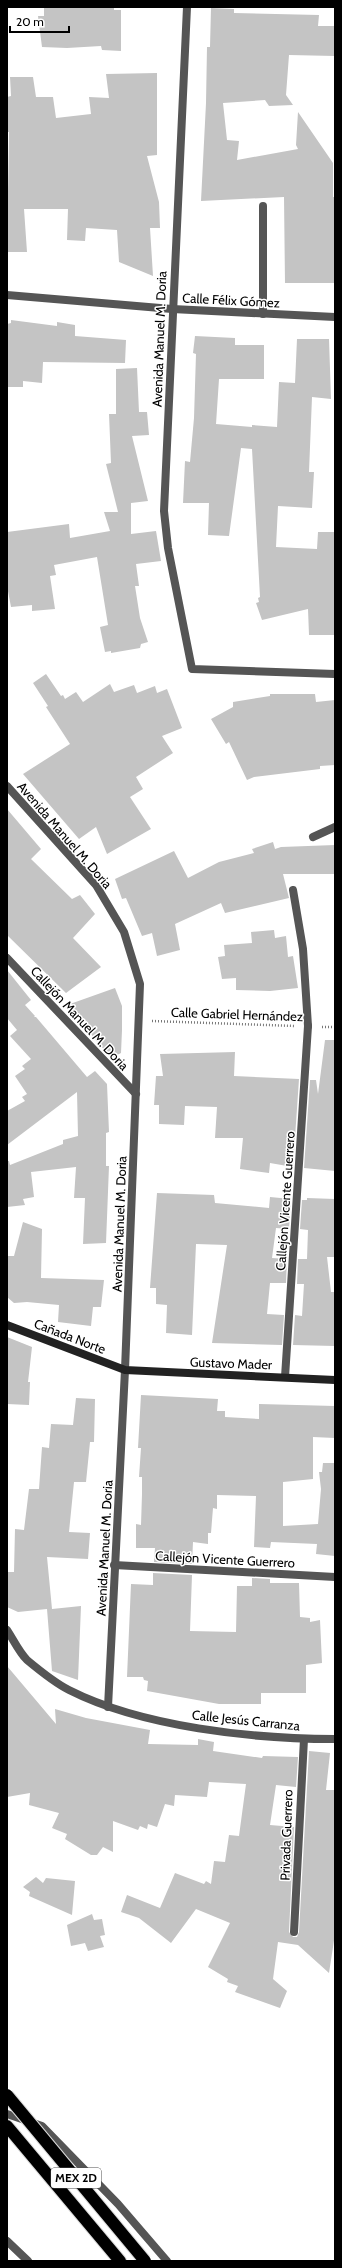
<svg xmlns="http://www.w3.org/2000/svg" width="342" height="2268" viewBox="0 0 342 2268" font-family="Cabin,sans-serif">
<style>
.building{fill:#c4c4c4}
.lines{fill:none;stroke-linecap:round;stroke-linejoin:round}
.highway-casing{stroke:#dbdbdb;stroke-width:14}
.path{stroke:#777;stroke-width:2.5;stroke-dasharray:1 2;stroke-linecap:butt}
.lane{stroke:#555;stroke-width:8}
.street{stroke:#555;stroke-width:8}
.secondary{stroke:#222;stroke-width:8}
.highway{stroke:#000;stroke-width:12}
.highway-bridge-casing{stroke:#dbdbdb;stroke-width:14;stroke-linecap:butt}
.highway-bridge{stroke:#000;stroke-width:12}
.labels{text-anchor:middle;stroke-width:3;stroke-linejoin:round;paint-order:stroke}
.shield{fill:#fff;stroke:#4c4c4c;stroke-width:1}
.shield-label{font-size:12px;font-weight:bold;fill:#000}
.street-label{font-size:13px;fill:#000;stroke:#fff}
</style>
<rect width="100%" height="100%" fill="#fff"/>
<g class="building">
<polygon points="44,7 114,7 114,10 121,10 121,51 102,50 101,46 67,48 42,47 38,16 44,16"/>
<polygon points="211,8 234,9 234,13 319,15 318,26 335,26 335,56 289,55 286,95 293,105 269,106 265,100 223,103 227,140 239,141 237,160 298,149 296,145 298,112 333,163 333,197 335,197 335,283 285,283 284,197 201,201 206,103 207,47 210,47"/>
<polygon points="157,73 157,155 147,156 159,202 160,228 150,228 153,276 119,262 117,230 86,228 85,241 67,240 68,209 24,209 27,252 7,252 9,132 7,132 7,97 11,96 10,77 33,77 36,97 53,97 56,118 91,114 89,97 109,98 106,74"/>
<polygon points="11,320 57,326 57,322 75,325 75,336 126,340 125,363 43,362 42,383 23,381 23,387 7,387 7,324 11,323"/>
<polygon points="195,336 235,338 235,345 264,345 264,379 219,379 216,424 252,427 252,425 277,427 279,382 295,383 297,339 329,339 331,399 312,397 309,472 314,472 312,508 278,506 276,547 317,549 318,532 335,532 335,635 309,635 308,609 262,620 256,603 259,602 258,598 260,597 252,449 241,448 229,536 208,535 209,503 183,503 185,461 190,462 194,418 196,354 193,353"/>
<polygon points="137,368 139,412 147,412 149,435 132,436 148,501 131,503 131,534 156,531 161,561 136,564 139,586 135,586 140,618 148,642 141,644 140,648 111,653 111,651 105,652 100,627 108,625 97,557 54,565 56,575 50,576 55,609 32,611 32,605 11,607 7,586 7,532 69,524 70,538 110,531 104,512 118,512 106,464 111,463 109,414 116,414 116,369"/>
<polygon points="46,674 61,696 63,695 65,699 76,692 83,702 110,684 114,692 134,685 137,693 155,686 157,693 167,689 182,728 162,736 173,753 136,777 143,789 130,797 151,829 107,854 96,827 79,839 23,774 70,744 46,707 48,706 33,683"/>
<polygon points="270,694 315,694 316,702 335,700 335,765 320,766 320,769 254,777 247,780 229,742 226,744 211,719 233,707 233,702 270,696"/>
<polygon points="7,809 41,849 31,859 72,899 80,895 95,914 73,938 101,967 66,993 7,935"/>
<polygon points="273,842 275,849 281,847 335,845 335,874 283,874 289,898 225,913 221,903 175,924 180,950 157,956 152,933 142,936 126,898 122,899 115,879 174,851 188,878 219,862 254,853 252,849"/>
<polygon points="274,930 275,938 286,936 288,957 293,956 298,988 270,991 236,990 236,978 222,979 218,957 225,956 224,945 252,943 251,932"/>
<polygon points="7,970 31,1000 25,1005 35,1016 34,1017 36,1017 87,1077 95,1071 107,1084 109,1132 106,1133 106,1166 109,1166 106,1243 83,1244 85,1198 74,1198 76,1167 31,1172 34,1197 23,1199 25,1205 7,1207 7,1161 9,1161 10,1165 63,1144 63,1140 78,1136 77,1092 7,1145 7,1111 25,1101 22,1097 27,1094 15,1076 25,1069 22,1066 31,1059 10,1036 17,1030 7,1018"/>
<polygon points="115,988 122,1006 122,1030 121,1053 111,1058 79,1020 81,1018 70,1004"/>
<polygon points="325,1040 335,1040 335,1171 304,1168 310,1080 316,1080 318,1094"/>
<polygon points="235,1052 234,1076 299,1079 293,1167 270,1163 269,1173 240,1169 243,1138 215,1138 217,1107 185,1106 184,1125 159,1124 159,1105 154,1105 156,1076 163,1076 160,1054"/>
<polygon points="157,1193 214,1195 215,1203 269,1208 270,1197 291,1199 289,1229 276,1228 272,1258 287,1259 286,1283 270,1283 267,1314 284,1315 282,1345 212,1343 227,1245 196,1244 192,1335 166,1333 167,1305 156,1304 156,1288 150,1288"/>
<polygon points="307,1198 335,1199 335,1257 327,1257 331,1292 335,1292 335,1346 293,1345 295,1315 302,1316 304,1284 297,1284 298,1259 307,1259 308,1230 300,1229 302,1200 307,1200"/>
<polygon points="23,1222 42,1229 41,1278 104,1280 101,1307 93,1307 91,1326 58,1322 59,1305 27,1302 14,1303 7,1297 8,1256 14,1256"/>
<polygon points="7,1337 32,1347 28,1382 30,1382 29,1405 7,1404"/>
<polygon points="141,1395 218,1399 217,1411 225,1411 225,1417 259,1419 259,1404 335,1406 335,1438 313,1437 313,1479 283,1482 283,1526 318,1524 321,1489 319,1472 322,1472 323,1463 335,1463 335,1556 316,1554 317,1544 271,1542 270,1548 254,1547 256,1496 217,1495 217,1509 213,1508 211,1533 208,1533 208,1544 193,1542 192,1564 154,1562 155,1548 136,1548 136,1524 141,1525 142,1494 142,1477 139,1477 141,1448 138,1448"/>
<polygon points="76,1398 95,1399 94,1442 90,1442 86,1482 74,1482 69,1532 90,1533 88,1559 47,1557 52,1609 81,1606 78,1680 52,1671 47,1609 18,1612 7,1607 7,1572 14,1572 15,1529 24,1530 29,1489 39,1489 42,1447 49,1448 51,1424 73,1425"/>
<polygon points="153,1573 192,1575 190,1631 236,1632 237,1586 252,1586 252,1578 270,1579 270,1583 299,1583 300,1617 310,1618 310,1622 320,1620 322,1663 306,1665 306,1693 261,1693 261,1704 219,1704 147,1691 148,1681 144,1680 143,1677 127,1677 131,1584 153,1585"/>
<polygon points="7,1666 56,1724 55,1709 86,1718 150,1730 148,1744 198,1745 198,1739 214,1742 213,1751 262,1758 263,1756 298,1757 296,1787 276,1785 270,1825 294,1827 289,1932 293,1937 297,1937 299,1932 309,1751 330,1753 326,1790 335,1790 335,1934 329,1973 298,1945 278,1942 273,1979 287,1991 280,2008 235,1992 238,1986 227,1982 228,1979 208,1967 230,1923 196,1909 171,1943 139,1918 121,1912 127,1895 160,1908 175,1873 204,1884 206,1881 211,1884 214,1861 225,1862 229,1835 239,1836 246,1784 209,1782 207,1797 175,1795 174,1806 165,1804 157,1827 148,1824 147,1829 140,1826 138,1830 113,1821 113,1852 103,1847 97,1855 91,1855 65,1839 67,1834 52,1828 59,1813 29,1805 30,1793 7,1797"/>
<polygon points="36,1877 43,1883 46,1878 75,1881 72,1915 29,1896 30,1892 23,1887"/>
<polygon points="92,1914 94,1920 102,1919 105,1935 100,1936 104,1947 88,1951 85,1943 71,1946 67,1925"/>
</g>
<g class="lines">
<defs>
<polyline id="highway" points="7,2126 120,2261"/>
</defs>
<use href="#highway" class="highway-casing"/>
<g class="path">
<polyline points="152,1021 295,1026"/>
<polyline points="322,1027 335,1027"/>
</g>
<g class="lane">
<polyline points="263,314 263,206"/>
<polyline points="313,837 335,827"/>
<polyline points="293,890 303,949 308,1026"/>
<polyline points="7,958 136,1094"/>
<polyline points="114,1565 335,1577"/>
<polyline points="7,2241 28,2261"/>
</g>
<g class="street">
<polyline points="187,7 164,511 168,548 192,669 335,674"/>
<polyline points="7,295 172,309 335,317"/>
<polyline points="7,786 96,885 124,932 140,984 125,1370 108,1707"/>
<polyline points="285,1377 308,1026"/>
<path d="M7 1630C13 1639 19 1652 27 1660 39 1670 55 1683 69 1690 142 1727 253 1739 335 1739"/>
<polyline points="294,1932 304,1739"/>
<polyline points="7,2114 42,2126 118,2204 167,2261"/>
</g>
<polyline class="secondary" points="7,1325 125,1370 335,1380"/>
<use href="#highway" class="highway"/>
<defs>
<polyline id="highway-bridge" points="7,2095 145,2261"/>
</defs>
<use href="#highway-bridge" class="highway-bridge-casing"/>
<use href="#highway-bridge" class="highway-bridge"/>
</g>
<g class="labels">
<rect class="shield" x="51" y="2168" width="50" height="20" rx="3"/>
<g class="shield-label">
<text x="76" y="2182">MEX 2D</text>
</g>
<g class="street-label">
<text transform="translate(231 300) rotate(3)" y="5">Calle Félix Gómez</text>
<text transform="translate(159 339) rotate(-88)" y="5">Avenida Manuel M. Doria</text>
<text transform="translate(65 835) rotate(49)" y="5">Avenida Manuel M. Doria</text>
<text transform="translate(237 1014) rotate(2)" y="5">Calle Gabriel Hernández</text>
<text transform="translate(80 1018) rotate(47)" y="5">Callejón Manuel M. Doria</text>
<text transform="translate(285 1201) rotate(-86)" y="5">Callejón Vicente Guerrero</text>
<text transform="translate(119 1224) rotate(-88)" y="5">Avenida Manuel M. Doria</text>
<text transform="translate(70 1336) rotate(21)" y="5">Cañada Norte</text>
<text transform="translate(231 1363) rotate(2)" y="5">Gustavo Mader</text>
<text transform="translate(104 1548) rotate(-87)" y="5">Avenida Manuel M. Doria</text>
<text transform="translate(225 1559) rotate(3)" y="5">Callejón Vicente Guerrero</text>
<text transform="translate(246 1720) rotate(6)" y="5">Calle Jesús Carranza</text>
<text transform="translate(286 1835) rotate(-88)" y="5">Privada Guerrero</text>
</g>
</g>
<rect width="342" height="2268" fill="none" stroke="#000000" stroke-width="16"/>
<path d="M10 26v6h59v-6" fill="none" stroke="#000000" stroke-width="2"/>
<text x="16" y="26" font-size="12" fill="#000000" stroke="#ffffff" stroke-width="3" paint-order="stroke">20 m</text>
</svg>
